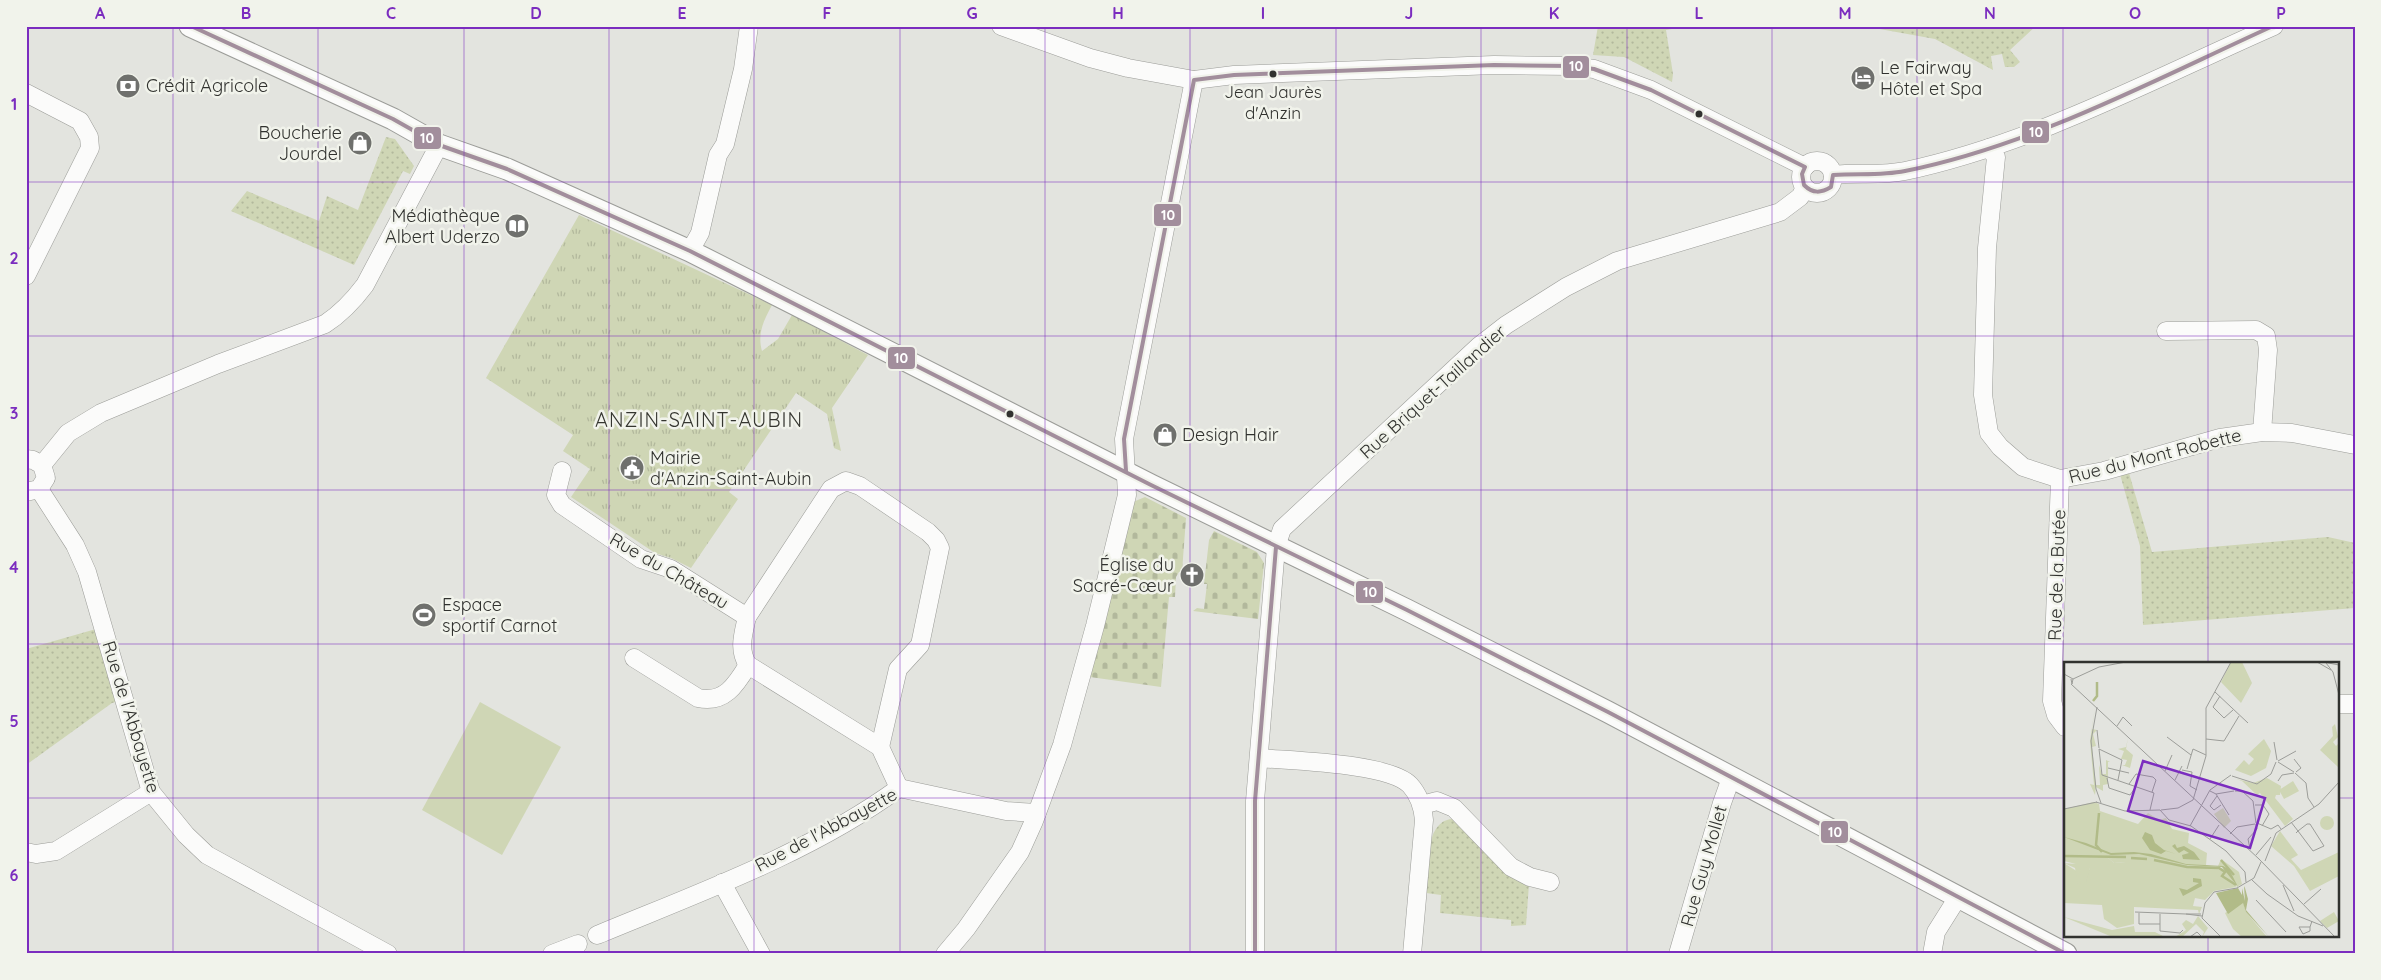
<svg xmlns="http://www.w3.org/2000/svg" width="2381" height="980" viewBox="0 0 2381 980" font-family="Quicksand,sans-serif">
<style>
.grass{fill:url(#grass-dots)}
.cemetery{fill:url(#cemetery-stones)}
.park{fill:url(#park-tufts)}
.pitch{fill:#cfd6b5}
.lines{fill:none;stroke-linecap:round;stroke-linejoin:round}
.minor-casing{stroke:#9b9c98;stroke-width:19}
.major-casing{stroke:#9b9c98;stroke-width:23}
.minor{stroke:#fbfbfa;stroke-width:18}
.major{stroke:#fbfbfa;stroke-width:21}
.bus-1-casing{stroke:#f1f3eb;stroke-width:8}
.bus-1{stroke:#a28e9c;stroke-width:4}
.grid{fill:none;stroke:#7b2cbf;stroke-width:1;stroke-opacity:0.55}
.bus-dot{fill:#31322f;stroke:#f1f3eb;stroke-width:2}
.labels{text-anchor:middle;stroke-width:5;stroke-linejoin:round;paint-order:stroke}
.bus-label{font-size:17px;fill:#31322f;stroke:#f1f3eb}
.poi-label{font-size:18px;fill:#31322f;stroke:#f1f3eb;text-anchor:start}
.street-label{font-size:18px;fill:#31322f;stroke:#f1f3eb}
.quarter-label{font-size:20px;letter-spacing:1px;fill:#353630;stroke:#f1f3eb}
.inset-river{fill:none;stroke:#b1bb88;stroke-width:2.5}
.inset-road{fill:none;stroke:#9c9d99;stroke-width:1}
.view{fill:#7b2cbf;fill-opacity:0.15;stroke:#7b2cbf;stroke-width:2.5}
.inset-edge{fill:none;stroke:#31322f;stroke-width:2.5}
.line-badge{stroke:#f1f3eb;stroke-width:2}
.badge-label{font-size:14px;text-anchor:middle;font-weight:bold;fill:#fff}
.neatline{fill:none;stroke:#7b2cbf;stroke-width:2}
.grid-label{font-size:16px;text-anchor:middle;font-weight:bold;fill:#7b2cbf}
</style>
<defs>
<pattern id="grass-dots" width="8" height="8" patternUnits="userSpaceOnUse" patternTransform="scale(1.25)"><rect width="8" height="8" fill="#cfd6b5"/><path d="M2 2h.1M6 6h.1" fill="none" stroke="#b2b89c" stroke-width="1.8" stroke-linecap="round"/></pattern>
<pattern id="cemetery-stones" width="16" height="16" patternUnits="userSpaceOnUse" patternTransform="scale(1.25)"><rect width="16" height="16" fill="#cfd6b5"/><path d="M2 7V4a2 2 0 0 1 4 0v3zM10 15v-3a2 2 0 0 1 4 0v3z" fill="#b2b89c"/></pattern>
<pattern id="park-tufts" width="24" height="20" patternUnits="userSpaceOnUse" patternTransform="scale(1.25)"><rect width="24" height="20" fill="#cfd6b5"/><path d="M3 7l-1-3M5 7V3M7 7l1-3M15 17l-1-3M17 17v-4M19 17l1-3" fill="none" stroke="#b2b89c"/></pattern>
</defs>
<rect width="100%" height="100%" fill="#e3e4df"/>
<g class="grass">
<polygon points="1598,26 1690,26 1666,30 1673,74 1672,82 1624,57 1593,55"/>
<polygon points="1863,26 2036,26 2010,50 2020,62 2014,67 2005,67 2002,54 1991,56 1993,70 1935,39"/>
<polygon points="386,137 395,139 414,166 410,174 403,171 354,265 231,211 247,191 319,221 327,196 358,210"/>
<polygon points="2118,467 2129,473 2152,552 2328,537 2355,543 2355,608 2143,625 2140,546"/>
<polygon points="103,627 123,700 112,703 26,765 26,649"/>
<path d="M1452 819 1461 823 1529 884 1526 925 1511 926V920L1440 913 1441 895 1426 893C1428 871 1424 821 1452 819Z"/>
</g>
<g class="cemetery">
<polygon points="1145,497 1186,518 1182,572 1179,572 1176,577 1175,597 1169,597 1161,687 1090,677 1133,502"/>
<polygon points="1214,531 1257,552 1264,563 1258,619 1193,611 1197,608 1204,609 1207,584 1204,584 1209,540"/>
</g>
<path class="park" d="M579 215 772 305C764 320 757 333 762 351L778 339 792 315 868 355 832 408 841 451 834 448 827 414 796 393 729 492 738 499 691 568 671 558 655 553 571 497 590 469 563 451 573 435 486 378Z"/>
<polygon class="pitch" points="480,702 561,747 502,855 422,810"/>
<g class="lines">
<defs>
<g id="minor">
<polyline points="1001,26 1090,58 1128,68 1194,80 1234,75 1494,65 1572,66 1594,69 1651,90 1805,167"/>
<polyline points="26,93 80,121 89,137 90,148 26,276"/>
<polyline points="1989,148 1996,157 1987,248 1983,395 1989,433 2000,447 2023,467 2060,479 2104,471 2220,438 2262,432 2292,433 2355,445"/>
<circle cx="1817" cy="177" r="16"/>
<path d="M1833 175C1857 172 1881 176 1905 171 2035 143 2153 79 2274 26"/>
<polyline points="690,251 700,233 718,155 725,144 743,69 749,26"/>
<polyline points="2166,331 2256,330 2266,336 2268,350 2262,432"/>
<polyline points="26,459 33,460 42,465 46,478 39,489 26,492"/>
<path d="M42 465 68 433 101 413 218 364 325 324C342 313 353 301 365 285L439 145"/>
<path d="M562 471 556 495 562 505 641 559 671 569 747 617C743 635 738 650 748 665L880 747 899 788"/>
<polyline points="2060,479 2052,701 2056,715 2065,727"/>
<polyline points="39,489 75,545 87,572 151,792 186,835 207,855 388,954"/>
<polyline points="747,617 831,489 846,481 860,486 928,532 936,540 940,548 920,645 898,669 880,747"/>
<path d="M634 658 698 698C724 704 736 685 748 665"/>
<polyline points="2337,704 2355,704"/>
<path d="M1260 758C1292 761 1389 763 1410 785 1419 795 1423 808 1424 820L1412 954"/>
<polyline points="1422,805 1437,801 1454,808 1511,867 1530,877 1550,882"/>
<polyline points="26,852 36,854 56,851 151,792"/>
<polyline points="722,883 761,954"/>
<path d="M597 935C698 893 810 853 899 788L1006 811 1037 813"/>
<polyline points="552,954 578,944"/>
<polyline points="945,954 966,929 1020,852 1034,821 1062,745 1095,626 1127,495 1124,439 1194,80"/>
<polyline points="1255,954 1255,801 1276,547 1282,529 1479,346 1506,325 1566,287 1617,261 1780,212 1800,197 1805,188"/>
<polyline points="1678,954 1722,803 1731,778"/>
<polyline points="1932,954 1936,932 1958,897"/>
</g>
<polyline id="major" points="190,26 393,119 439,145 507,169 690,251 1151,485 1407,610 1608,712 2066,954"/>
</defs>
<use href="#minor" class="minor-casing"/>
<use href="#major" class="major-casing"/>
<use href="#minor" class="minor"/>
<use href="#major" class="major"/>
<defs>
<g id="bus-1">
<polyline points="191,26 393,119 439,145 507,169 690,251 1151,485 1407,610 1608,712 2066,954"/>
<path d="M1126 471 1124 439 1194 80 1234 75 1494 65 1572 66 1594 69 1651 90 1805 167 1802 174 1804 185C1813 194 1821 193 1831 187L1833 175C1857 173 1881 176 1905 171 2034 145 2154 80 2273 26"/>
<polyline points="1255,954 1255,801 1276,547"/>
</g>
</defs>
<use href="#bus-1" class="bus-1-casing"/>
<use href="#bus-1" class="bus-1"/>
</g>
<path class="grid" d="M173 26V954M318 26V954M464 26V954M609 26V954M754 26V954M900 26V954M1045 26V954M1190 26V954M1336 26V954M1481 26V954M1627 26V954M1772 26V954M1917 26V954M2063 26V954M2208 26V664M26 182H2355M26 336H2355M26 490H2355M26 644H2355M26 798H2065M2337 798H2355M2208 936V954"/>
<defs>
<symbol id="hotel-disc" viewBox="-11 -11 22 22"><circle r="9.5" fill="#6f706d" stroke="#f1f3eb"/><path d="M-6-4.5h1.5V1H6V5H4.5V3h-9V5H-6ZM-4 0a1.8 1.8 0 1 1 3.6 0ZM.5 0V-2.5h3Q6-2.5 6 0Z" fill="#fff"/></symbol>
<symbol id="bank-disc" viewBox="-11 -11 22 22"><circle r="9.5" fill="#6f706d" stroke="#f1f3eb"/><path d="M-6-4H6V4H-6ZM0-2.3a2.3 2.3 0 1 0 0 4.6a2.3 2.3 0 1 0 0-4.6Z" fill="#fff"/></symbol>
<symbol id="shop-disc" viewBox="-11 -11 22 22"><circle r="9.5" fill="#6f706d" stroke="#f1f3eb"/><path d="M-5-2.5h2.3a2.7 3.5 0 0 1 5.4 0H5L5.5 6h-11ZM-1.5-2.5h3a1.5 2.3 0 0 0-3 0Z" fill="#fff"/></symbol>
<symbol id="library-disc" viewBox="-11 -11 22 22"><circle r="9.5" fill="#6f706d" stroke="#f1f3eb"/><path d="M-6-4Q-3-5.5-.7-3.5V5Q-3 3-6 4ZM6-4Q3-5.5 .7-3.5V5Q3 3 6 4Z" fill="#fff"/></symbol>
<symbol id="civic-disc" viewBox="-11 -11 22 22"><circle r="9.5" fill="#6f706d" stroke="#f1f3eb"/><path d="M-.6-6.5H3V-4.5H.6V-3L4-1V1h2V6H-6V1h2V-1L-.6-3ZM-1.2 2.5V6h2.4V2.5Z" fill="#fff"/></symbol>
<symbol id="church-disc" viewBox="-11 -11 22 22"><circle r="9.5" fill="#6f706d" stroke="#f1f3eb"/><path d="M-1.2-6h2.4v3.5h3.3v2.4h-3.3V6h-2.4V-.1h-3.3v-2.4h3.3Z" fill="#fff"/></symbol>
<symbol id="stadium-disc" viewBox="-11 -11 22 22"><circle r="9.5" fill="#6f706d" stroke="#f1f3eb"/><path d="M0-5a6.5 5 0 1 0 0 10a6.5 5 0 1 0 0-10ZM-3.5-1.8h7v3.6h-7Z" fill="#fff"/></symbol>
</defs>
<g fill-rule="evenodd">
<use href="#hotel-disc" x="1849" y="64" width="28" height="28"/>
<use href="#bank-disc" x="114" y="72" width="28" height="28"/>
<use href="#shop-disc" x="346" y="129" width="28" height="28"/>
<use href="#library-disc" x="503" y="212" width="28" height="28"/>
<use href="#shop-disc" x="1151" y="421" width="28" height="28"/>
<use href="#civic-disc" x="618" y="454" width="28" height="28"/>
<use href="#church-disc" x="1178" y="561" width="28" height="28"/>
<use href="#stadium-disc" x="410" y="601" width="28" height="28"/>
</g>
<g class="bus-dot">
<circle cx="1273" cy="74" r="4.5"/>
<circle cx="1699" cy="114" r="4.5"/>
<circle cx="1010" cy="414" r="4.5"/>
</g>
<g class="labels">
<g class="bus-label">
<text x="1273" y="98">Jean Jaurès<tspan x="1273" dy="21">d'Anzin</tspan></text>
</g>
<g class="poi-label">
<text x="1880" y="74">Le Fairway<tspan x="1880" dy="21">Hôtel et Spa</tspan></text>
<text x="146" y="92">Crédit Agricole</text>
<text x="342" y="139" text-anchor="end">Boucherie<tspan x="342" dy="21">Jourdel</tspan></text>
<text x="500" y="222" text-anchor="end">Médiathèque<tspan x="500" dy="21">Albert Uderzo</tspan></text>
<text x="1182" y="441">Design Hair</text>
<text x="650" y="464">Mairie<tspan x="650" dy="21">d'Anzin-Saint-Aubin</tspan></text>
<text x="1174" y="571" text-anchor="end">Église du<tspan x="1174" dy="21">Sacré-Cœur</tspan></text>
<text x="442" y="611">Espace<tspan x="442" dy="21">sportif Carnot</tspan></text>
</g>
<g class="street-label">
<text transform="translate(1433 392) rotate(-42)" y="6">Rue Briquet-Taillandier</text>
<text transform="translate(2155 456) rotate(-14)" y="6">Rue du Mont Robette</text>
<text transform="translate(669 571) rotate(30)" y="6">Rue du Château</text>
<text transform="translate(2057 575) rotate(-88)" y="6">Rue de la Butée</text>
<text transform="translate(131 717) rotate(73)" y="6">Rue de l'Abbayette</text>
<text transform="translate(826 830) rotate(-28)" y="6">Rue de l'Abbayette</text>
<text transform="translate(1704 866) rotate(-74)" y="6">Rue Guy Mollet</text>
</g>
<g class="quarter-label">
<text x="699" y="427">ANZIN-SAINT-AUBIN</text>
</g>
</g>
<g transform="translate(2064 662)">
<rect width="275" height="275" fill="#e3e4df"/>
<path d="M31 45 28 67 33 68 29 72 32 84 28 85 32 123H36L35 103 38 112H42V98L46 100H44V122L39 123V129L32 125 31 133 26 122 30 123 26 79ZM271 62 274 75 269 80 272 84 275 81 274 105 256 88 269 74 268 65ZM64 76 62 87 69 93 66 106 58 103H61L63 98 57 97 60 89 54 87 62 85ZM200 77 207 89 202 106 187 114 171 108 180 98 185 103 190 97 184 92ZM203 116 217 124 216 133H212L211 136 229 157 221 164 196 131 193 133 178 119 172 117 189 121ZM30 140 35 142 36 149 74 162 84 151 95 158 102 156 108 167 125 171 124 181 143 191 142 203 165 208 172 225 150 229 141 238 131 236 129 244 138 245 135 252 134 248 70 245V262L53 266 40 257 38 243 0 241V201L22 215 26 206H43V195L50 201 62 200 63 191 44 192 0 176V147ZM216 169 234 193 227 197 237 208 275 190V214L246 229 230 204 207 184ZM270 250 275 259 263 266 256 259ZM134 254 144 266 138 275 140 270 132 262 118 275H111L122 268 118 262 122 258 129 262ZM0 255 48 268 70 264 71 270H91L101 275 46 274Z" fill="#cfd6b5"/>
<path d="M167 0H178L188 21 177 41 157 20ZM0 176 20 181 38 190 63 191V200L50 201 43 195V206H26L22 220 14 222 11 206 0 201 12 202 0 199ZM157 197 175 210 178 222 173 225 163 206 154 204ZM179 240 182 250 203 275H178L169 267 161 251Z" fill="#cfd6b5"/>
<path d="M159 146 167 159 160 166 150 152Z" fill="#cfd6b5"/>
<path d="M229 119 235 129 220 137 215 128ZM256 161a7 7 0 1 1 14 0a7 7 0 1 1-14 0ZM239 214a7 7 0 1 1 14 0a7 7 0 1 1-14 0Z" fill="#cfd6b5"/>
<path d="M81 170 88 173 91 181 100 188 112 192 102 189 97 192 86 188 78 176ZM0 175 22 181 47 191 70 190 87 192 122 202 159 204 165 207 174 225 158 205 123 203 75 192 47 193ZM111 182 113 186 120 184 130 190 136 198 119 197 118 193 125 191 120 188 115 191 108 184ZM129 216 137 217 138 224 119 234 115 226 123 228 135 221 129 220ZM180 224 181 226 184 237 182 248 205 275 182 250 179 241 164 252 152 231 174 226 178 233V226L181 239Z" fill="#b1bb88"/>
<path class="inset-river" d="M29 39 33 34V20M35 151 32 183 38 190M0 194 62 195M67 196 83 197M90 198 123 205 155 206 161 210 158 214 172 223M157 198 170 213"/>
<path class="inset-road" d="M253 0 267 8M259 0 275 3M262 1 269 10 275 33M0 12 9 17 8 22 7 17M9 17 35 5 62 0M7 22 195 197 271 275M151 30 184 61M156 34 149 45 160 56 169 48M33 45 27 79 32 127 37 141M53 64 59 55 68 64M33 68 35 86M103 75 127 93M142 77 160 79 175 54M210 80 213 98M35 87 38 113 90 131 86 148M35 87 58 98 54 118M230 97 237 106 232 110M214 99 232 89M214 100 230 110M44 106 65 111M123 107 129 87 142 93M118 108 128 110 126 124 133 128M101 109 108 93M231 111 242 121 244 136 250 145M168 114 193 122 207 112 212 100M43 116 45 126 66 133 71 126M111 118 118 104M214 119 218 113 230 111M65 122 72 112 89 115 92 118 88 130M146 129 152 132 170 129M171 129H178L189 139 192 161M152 132 165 153M153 134 146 144 150 148 157 143M32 140 61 149 96 148 105 158 127 164 162 189 181 210 182 220M191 143H199L205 152 198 164M0 147 33 140M97 148 114 146 129 138 142 94V46L167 0M227 160 234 169 249 189 260 184 246 162H243L234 169 232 171M193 161 207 167 214 163 217 167M126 164 146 128 167 113M166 172 173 165 191 162M146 177 155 163M186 187 184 177 193 167 192 162M192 193 207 175M201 199 212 171 255 142 275 120M188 218 203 232 234 254 259 264M219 223 230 249M192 238 222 270M240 242 257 227M71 250 122 252M75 251V262H96M96 252V269L116 271 119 268M137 252H122L138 254M246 265V269L239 272 235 265H246L248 259M126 275 133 270 138 275M157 275 138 256 141 241 150 230 173 226 190 216 197 200"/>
<path class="view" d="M79 99 201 136 186 186 64 149Z"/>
<rect width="275" height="275" class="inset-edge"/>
</g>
<g class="line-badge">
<rect x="1562" y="55" width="28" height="24" rx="5" fill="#a28e9c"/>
<rect x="2021" y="120" width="29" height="24" rx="5" fill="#a28e9c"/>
<rect x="413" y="126" width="29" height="24" rx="5" fill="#a28e9c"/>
<rect x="1153" y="203" width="29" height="24" rx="5" fill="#a28e9c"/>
<rect x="887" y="346" width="29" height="24" rx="5" fill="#a28e9c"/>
<rect x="1355" y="580" width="29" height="24" rx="5" fill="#a28e9c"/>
<rect x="1820" y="820" width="29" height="24" rx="5" fill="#a28e9c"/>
</g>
<g class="badge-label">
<text x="1576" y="71">10</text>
<text x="2036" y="137">10</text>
<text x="427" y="143">10</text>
<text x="1168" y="220">10</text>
<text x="901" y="363">10</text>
<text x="1370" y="597">10</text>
<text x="1835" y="837">10</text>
</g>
<rect width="2381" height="980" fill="none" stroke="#f1f3eb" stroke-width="55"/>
<rect x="28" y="28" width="2326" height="924" class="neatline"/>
<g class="grid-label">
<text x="100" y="19">A</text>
<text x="246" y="19">B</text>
<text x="391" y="19">C</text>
<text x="536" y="19">D</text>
<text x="682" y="19">E</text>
<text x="827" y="19">F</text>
<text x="972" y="19">G</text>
<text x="1118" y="19">H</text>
<text x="1263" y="19">I</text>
<text x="1409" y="19">J</text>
<text x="1554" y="19">K</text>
<text x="1699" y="19">L</text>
<text x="1845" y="19">M</text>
<text x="1990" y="19">N</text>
<text x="2135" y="19">O</text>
<text x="2281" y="19">P</text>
<text x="14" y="110">1</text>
<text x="14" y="264">2</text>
<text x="14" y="419">3</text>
<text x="14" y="573">4</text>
<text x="14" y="727">5</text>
<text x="14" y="881">6</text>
</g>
</svg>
